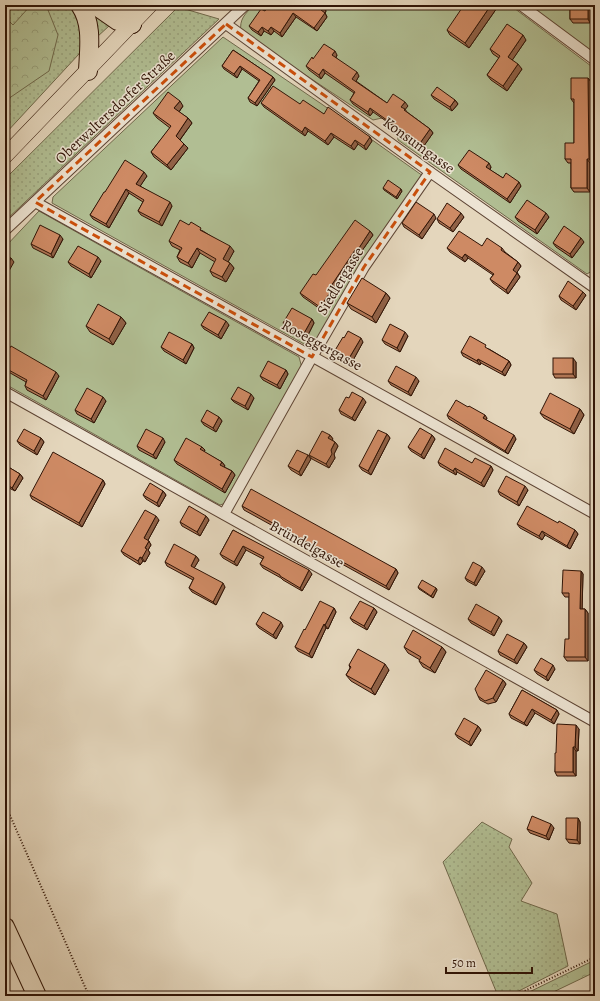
<svg xmlns="http://www.w3.org/2000/svg" width="600" height="1001" viewBox="0 0 600 1001" font-family="Alegreya,serif">
<style>
.grass{fill:url(#grass-dots);stroke:#70694c}
.forest{fill:url(#forest-crowns);stroke:#70694c}
.garden{fill:#b1be93;stroke:#70694c}
.lines{fill:none;stroke-linecap:round;stroke-linejoin:round}
.street-casing{stroke:#5d4434;stroke-width:12}
.primary-casing{stroke:#301406;stroke-width:16}
.highway-casing{stroke:#301406;stroke-width:20}
.path{stroke:#301406;stroke-width:2;stroke-dasharray:1 2;stroke-linecap:butt}
.street{stroke:#ede4d3;stroke-width:10}
.primary{stroke:#e4d6bc;stroke-width:15}
.highway{stroke:#e4d6bc;stroke-width:18}
.wall{fill:#b17756;stroke:#301406}
.shaded-wall{fill:#906146;stroke:#301406}
.building{fill:#ce8a64;stroke:#301406}
.marked{fill:none;stroke:#cc4f0b;stroke-width:3;stroke-dasharray:8 5;stroke-linejoin:round}
.labels{text-anchor:middle;stroke-width:3;stroke-linejoin:round;paint-order:stroke}
.street-label{font-size:15px;fill:#301406;stroke:#ede4d3}
</style>
<defs>
<pattern id="grass-dots" width="8" height="8" patternUnits="userSpaceOnUse"><rect width="8" height="8" fill="#b1be93"/><path d="M2 2h.1M6 6h.1" fill="none" stroke="#99a27d" stroke-width="1.8" stroke-linecap="round"/></pattern>
<pattern id="forest-crowns" width="20" height="18" patternUnits="userSpaceOnUse"><rect width="20" height="18" fill="#b1be93"/><path d="M2 6a3 3 0 1 1 6 0M12 15a3 3 0 1 1 6 0" fill="none" stroke="#99a27d"/></pattern>
</defs>
<rect width="100%" height="100%" fill="#e4d6bc"/>
<filter id="stains"><feTurbulence type="fractalNoise" baseFrequency=".005" numOctaves="4"/><feColorMatrix values="0 0 0 0 .2 0 0 0 0 .09 0 0 0 0 .02 0 0 0 .5 -.17"/></filter>
<radialGradient id="worn" r=".72"><stop offset=".6" stop-color="#630" stop-opacity="0"/><stop offset="1" stop-color="#630" stop-opacity=".3"/></radialGradient>
<g class="grass">
<polygon points="5,5 73,5 78,10 83,43 79,54 5,134"/>
<polygon points="178,7 219,19 5,221 5,179"/>
<polygon points="91,10 109,26 97,37"/>
<polygon points="482,822 512,839 509,847 532,883 521,901 557,914 568,966 509,996 498,996 443,862"/>
</g>
<g class="forest">
<polygon points="31,5 46,5 58,35 49,71 5,101 5,17 13,25"/>
<polygon points="595,960 595,972 545,996 521,996"/>
</g>
<g class="garden">
<path d="M254 5H510L595 69V269L587 274 398 140 397 128 382 118 373 120 241 32C239 19 245 14 254 5Z"/>
<polygon points="529,5 595,5 595,49 589,50"/>
<polygon points="223,37 323,105 423,176 317,341 311,346 304,344 52,203 53,197"/>
<polygon points="39,211 299,357 302,368 226,503 220,505 5,384 5,247"/>
</g>
<g class="lines">
<defs>
<g id="street">
<polyline points="521,5 595,60"/>
<polyline points="226,24 430,172 595,288"/>
<polyline points="35,202 595,514"/>
<polyline points="5,230 245,5"/>
<polyline points="5,392 595,722"/>
<polyline points="224,514 312,357 364,267 430,172"/>
</g>
<polyline id="primary" points="5,156 150,5"/>
<g id="highway">
<path d="M80 5C93 24 89 48 88 71"/>
<polyline points="95,5 118,21 132,24"/>
<polyline points="122,5 132,24"/>
<polyline points="5,927 37,996"/>
</g>
</defs>
<use href="#street" class="street-casing"/>
<use href="#primary" class="primary-casing"/>
<use href="#highway" class="highway-casing"/>
<g class="path">
<polyline points="5,804 89,996"/>
<polyline points="514,996 595,957"/>
</g>
<use href="#street" class="street"/>
<use href="#primary" class="primary"/>
<use href="#highway" class="highway"/>
</g>
<g class="wall">
<polygon points="268,5 328,5 325,9 326,11 325,13 327,17 317,31 296,17 282,37 274,31 271,35 264,31 261,36 252,30 249,26 265,11"/>
<polygon points="499,5 469,48 450,35 447,30"/>
<polygon points="570,5 591,5 590,23 573,23 570,19"/>
<polygon points="526,40 512,60 522,69 507,91 491,80 487,75 499,58 493,54 490,49"/>
<polygon points="233,50 273,77 275,80 257,106 250,102 248,98 259,81 242,69 237,78 224,69 222,66"/>
<polygon points="337,55 336,58 359,76 356,81 387,103 408,106 405,109 407,112 430,129 433,133 421,150 406,140 403,136 405,134 373,112 370,116 353,104 350,100 354,93 325,73 321,79 309,70 306,66 313,59"/>
<polygon points="588,78 591,82 592,163 590,163 590,192 574,192 571,188 571,163 568,163 565,159 574,143 574,103 571,99"/>
<polygon points="431,95 455,100 458,104 452,111 434,99"/>
<polygon points="261,103 300,104 324,114 370,137 372,141 366,150 358,144 354,150 334,137 328,145 308,131 305,136 264,107"/>
<polygon points="183,106 179,112 188,118 192,123 180,140 188,148 171,170 154,157 151,152 170,128 157,118 153,113"/>
<polygon points="458,165 491,167 490,170 503,178 521,186 510,203 461,169"/>
<polygon points="147,176 140,186 172,206 162,226 141,215 138,211 143,202 129,193 109,228 93,219 90,215 105,192"/>
<polygon points="383,188 402,191 397,199 384,190"/>
<polygon points="464,217 453,232 439,223 437,219"/>
<polygon points="515,217 549,217 537,234 518,221"/>
<polygon points="436,218 422,239 404,227 402,223"/>
<polygon points="189,225 203,231 234,251 228,261 234,268 226,282 213,276 210,271 215,262 200,253 192,268 180,262 177,257 180,250 172,246 169,241"/>
<polygon points="370,231 373,235 359,255 358,254 334,288 336,291 323,311 303,297 300,293 316,275"/>
<polygon points="63,239 53,258 33,248 31,244"/>
<polygon points="584,242 572,258 556,247 553,243"/>
<polygon points="482,246 502,248 505,252 518,262 521,266 517,272 520,277 508,294 493,283 490,279 493,275 468,258 465,262 450,252 447,248"/>
<polygon points="101,261 91,278 71,266 68,262"/>
<polygon points="386,293 390,298 376,323 351,309 347,303"/>
<polygon points="586,295 576,310 561,300 559,296"/>
<polygon points="121,317 126,323 113,345 90,332 86,326"/>
<polygon points="312,319 314,323 306,339 286,327 283,323"/>
<polygon points="201,325 229,325 221,339 204,329"/>
<polygon points="408,336 400,352 385,344 382,340"/>
<polygon points="344,338 363,342 351,364 337,356 334,352"/>
<polygon points="192,344 194,348 186,364 164,351 161,347"/>
<polygon points="489,349 509,361 511,365 505,376 481,363 480,365 463,356 461,352"/>
<polygon points="5,356 59,376 46,400 27,390 25,386 26,382 5,370"/>
<polygon points="576,362 576,378 555,378 553,374"/>
<polygon points="286,370 288,374 280,389 263,380 260,376"/>
<polygon points="388,381 419,381 411,396 391,385"/>
<polygon points="254,398 248,410 234,402 231,399"/>
<polygon points="349,398 366,402 355,421 341,414 339,410"/>
<polygon points="106,401 94,423 77,414 75,410"/>
<polygon points="580,409 584,415 574,434 544,418 540,413"/>
<polygon points="447,415 487,418 486,420 516,439 508,454 449,419"/>
<polygon points="219,417 222,421 216,432 204,425 201,421"/>
<polygon points="387,434 390,438 371,475 362,470 359,466"/>
<polygon points="330,435 333,439 332,440 335,442 338,446 334,454 335,458 329,468 312,459 309,455"/>
<polygon points="432,435 435,439 424,459 411,451 408,447"/>
<polygon points="41,438 44,442 37,455 20,445 17,441"/>
<polygon points="165,442 156,459 139,450 137,446"/>
<polygon points="205,450 204,452 222,462 225,466 224,467 232,471 235,475 225,493 177,464 174,460"/>
<polygon points="308,455 311,459 301,476 291,470 288,466"/>
<polygon points="438,462 472,463 491,466 493,470 484,487 457,472 456,475 440,466"/>
<polygon points="5,465 20,474 23,478 15,491 5,486"/>
<polygon points="103,480 105,484 82,527 32,499 30,495"/>
<polygon points="528,490 519,506 500,495 498,491"/>
<polygon points="163,491 166,495 159,507 146,499 143,495"/>
<polygon points="242,506 396,569 398,573 389,590 244,510"/>
<polygon points="206,516 209,520 200,536 182,526 180,522"/>
<polygon points="159,520 148,540 151,545 148,550 150,553 145,562 143,561 140,565 124,555 121,551"/>
<polygon points="517,524 575,530 578,534 570,549 545,535 542,540 520,528"/>
<polygon points="233,530 312,574 302,591 283,580 281,578 263,568 260,564 263,559 246,550 237,566 223,558 220,554"/>
<polygon points="196,556 199,560 194,568 225,587 216,605 192,592 189,588 193,580 167,566 165,562"/>
<polygon points="485,571 476,586 467,581 465,578"/>
<polygon points="581,571 583,574 582,609 585,609 588,613 588,661 567,661 564,657 569,639 569,597 565,597 562,593"/>
<polygon points="418,587 436,588 437,590 433,598 419,589"/>
<polygon points="334,608 336,612 328,629 326,628 312,658 298,651 295,647 305,630"/>
<polygon points="374,608 377,612 367,630 353,622 350,618"/>
<polygon points="499,617 502,621 494,636 471,623 468,619"/>
<polygon points="256,624 283,626 276,639 259,628"/>
<polygon points="524,643 527,647 517,664 500,655 498,651"/>
<polygon points="404,647 442,647 446,652 435,673 423,667 419,661 420,660 408,653"/>
<polygon points="349,665 389,670 375,695 351,681 346,675 350,668"/>
<polygon points="555,669 548,681 537,674 534,670"/>
<polygon points="503,680 506,684 496,702 488,704 480,700 478,696"/>
<polygon points="522,690 557,710 559,714 554,724 535,713 527,726 511,718 509,714"/>
<polygon points="478,726 481,730 471,746 458,738 455,734"/>
<polygon points="579,729 578,751 576,751 576,776 557,776 555,772 556,753"/>
<polygon points="578,818 580,822 580,844 569,843 566,839"/>
<polygon points="554,828 549,840 530,833 527,829"/>
</g>
<g class="shaded-wall">
<polygon points="322,5 328,5 325,9 326,11 325,13 327,17 317,31 314,28 321,10 322,6"/>
<polygon points="491,5 499,5 469,48 465,43"/>
<polygon points="588,5 591,5 590,23 588,19"/>
<polygon points="293,13 296,17 282,37 280,33"/>
<polygon points="262,27 264,31 261,36 258,32"/>
<polygon points="271,27 274,31 271,35 268,31"/>
<polygon points="523,35 526,40 511,62 508,57"/>
<polygon points="335,51 337,55 335,59 332,55"/>
<polygon points="518,64 522,69 507,91 503,86"/>
<polygon points="240,66 242,69 237,78 234,74"/>
<polygon points="323,69 325,73 321,79 319,75"/>
<polygon points="357,72 359,76 355,83 352,79"/>
<polygon points="273,77 275,80 257,106 255,103"/>
<polygon points="588,78 591,82 592,163 589,159"/>
<polygon points="455,100 458,104 452,111 450,107"/>
<polygon points="180,101 183,106 178,113 174,108"/>
<polygon points="405,102 408,106 404,111 401,107"/>
<polygon points="370,108 373,112 370,116 368,112"/>
<polygon points="188,118 192,123 179,141 176,136"/>
<polygon points="305,127 308,131 305,136 302,132"/>
<polygon points="430,129 433,133 421,150 418,146"/>
<polygon points="331,133 334,137 328,145 325,141"/>
<polygon points="370,137 372,141 366,150 364,146"/>
<polygon points="355,140 358,144 354,150 351,146"/>
<polygon points="184,144 188,148 171,170 167,165"/>
<polygon points="587,159 590,163 590,192 587,188"/>
<polygon points="489,163 491,167 489,171 486,167"/>
<polygon points="144,172 147,176 139,188 136,184"/>
<polygon points="519,182 521,186 510,203 507,199"/>
<polygon points="126,189 129,193 109,228 106,224"/>
<polygon points="401,189 402,191 397,199 396,197"/>
<polygon points="170,202 172,206 162,226 159,222"/>
<polygon points="461,213 464,217 453,232 450,228"/>
<polygon points="546,213 549,217 537,234 535,230"/>
<polygon points="434,214 436,218 422,239 419,235"/>
<polygon points="370,231 373,235 359,255 357,251"/>
<polygon points="60,235 63,239 53,258 51,254"/>
<polygon points="581,238 584,242 572,258 570,254"/>
<polygon points="230,246 234,251 227,264 223,259"/>
<polygon points="197,248 200,253 192,268 188,263"/>
<polygon points="355,250 358,254 334,288 336,291 323,311 320,307 331,286"/>
<polygon points="465,254 468,258 465,262 462,258"/>
<polygon points="98,257 101,261 91,278 89,274"/>
<polygon points="11,258 14,262 5,278 5,269"/>
<polygon points="518,262 521,266 516,274 513,270"/>
<polygon points="230,263 234,268 226,282 222,277"/>
<polygon points="517,273 520,277 508,294 506,290"/>
<polygon points="583,292 586,295 576,310 573,306"/>
<polygon points="386,293 390,298 376,323 372,317"/>
<polygon points="121,317 126,323 113,345 109,339"/>
<polygon points="312,319 314,323 306,339 303,335"/>
<polygon points="226,321 229,325 221,339 218,335"/>
<polygon points="405,332 408,336 400,352 397,348"/>
<polygon points="361,338 363,342 351,364 348,360"/>
<polygon points="192,344 194,348 186,364 183,360"/>
<polygon points="573,358 576,362 576,378 573,374"/>
<polygon points="478,359 481,363 480,365 477,361"/>
<polygon points="509,361 511,365 505,376 502,372"/>
<polygon points="286,370 288,374 280,389 277,385"/>
<polygon points="56,372 59,376 46,400 43,396"/>
<polygon points="416,377 419,381 411,396 408,392"/>
<polygon points="251,394 254,398 248,410 245,406"/>
<polygon points="103,397 106,401 94,423 91,419"/>
<polygon points="363,398 366,402 355,421 352,418"/>
<polygon points="580,409 584,415 574,434 570,429"/>
<polygon points="485,415 487,418 485,422 483,418"/>
<polygon points="219,417 222,421 216,432 213,428"/>
<polygon points="387,434 390,438 371,475 368,471"/>
<polygon points="330,435 333,439 331,442 328,438"/>
<polygon points="432,435 435,439 424,459 421,455"/>
<polygon points="514,435 516,439 508,454 505,451"/>
<polygon points="41,438 44,442 37,455 34,451"/>
<polygon points="163,438 165,442 156,459 153,455"/>
<polygon points="335,442 338,446 334,454 335,458 329,468 326,464 331,450"/>
<polygon points="202,447 205,450 203,453 200,449"/>
<polygon points="308,455 311,459 301,476 299,472"/>
<polygon points="222,462 225,466 223,469 220,465"/>
<polygon points="491,466 493,470 484,487 481,483"/>
<polygon points="455,468 457,472 456,475 453,471"/>
<polygon points="232,471 235,475 225,493 222,489"/>
<polygon points="20,474 23,478 15,491 12,488"/>
<polygon points="103,480 105,484 82,527 79,523"/>
<polygon points="525,486 528,490 519,506 517,502"/>
<polygon points="163,491 166,495 159,507 157,503"/>
<polygon points="156,516 159,520 147,542 144,538"/>
<polygon points="206,516 209,520 200,536 197,532"/>
<polygon points="575,530 578,534 570,549 567,546"/>
<polygon points="542,531 545,535 542,540 539,536"/>
<polygon points="149,541 151,545 148,550 150,553 145,562 142,558 145,548"/>
<polygon points="243,546 246,550 237,566 234,562"/>
<polygon points="196,556 199,560 193,570 191,566"/>
<polygon points="140,557 143,561 140,565 138,561"/>
<polygon points="482,567 485,571 476,586 474,583"/>
<polygon points="396,569 398,573 389,590 386,586"/>
<polygon points="309,570 312,574 302,591 300,588"/>
<polygon points="581,571 583,574 582,613 580,609"/>
<polygon points="223,583 225,587 216,605 213,602"/>
<polygon points="436,588 437,590 433,598 431,596"/>
<polygon points="334,608 336,612 328,629 325,625"/>
<polygon points="374,608 377,612 367,630 364,626"/>
<polygon points="585,609 588,613 588,661 585,657"/>
<polygon points="499,617 502,621 494,636 491,632"/>
<polygon points="281,622 283,626 276,639 273,635"/>
<polygon points="324,624 326,628 312,658 309,654"/>
<polygon points="524,643 527,647 517,664 514,660"/>
<polygon points="442,647 446,652 435,673 430,668"/>
<polygon points="385,664 389,670 375,695 371,689"/>
<polygon points="553,665 555,669 548,681 546,677"/>
<polygon points="503,680 506,684 496,702 493,698"/>
<polygon points="532,709 535,713 527,726 524,723"/>
<polygon points="557,710 559,714 554,724 551,720"/>
<polygon points="576,725 579,729 578,751 575,747"/>
<polygon points="478,726 481,730 471,746 469,742"/>
<polygon points="573,747 576,751 576,776 573,772"/>
<polygon points="578,818 580,822 580,844 577,840"/>
<polygon points="551,824 554,828 549,840 546,836"/>
</g>
<g class="building">
<polygon points="268,5 322,5 322,6 323,7 321,10 325,13 314,28 293,13 280,33 271,27 268,31 262,27 258,32 249,26 261,9 265,11"/>
<polygon points="464,5 491,5 465,43 447,30"/>
<rect x="570" y="5" width="18" height="14"/>
<polygon points="507,24 523,35 508,57 518,64 503,86 487,75 500,56 490,49"/>
<polygon points="324,44 335,51 332,55 357,72 352,79 387,103 393,94 405,102 401,107 405,109 404,110 430,129 418,146 403,136 405,133 370,108 368,112 350,100 355,92 323,69 319,75 306,66 312,57 313,59"/>
<polygon points="233,50 273,77 255,103 248,98 260,80 240,66 234,74 222,66"/>
<polygon points="571,78 588,78 589,159 587,159 587,188 571,188 571,159 565,159 565,143 574,143 574,99 571,99"/>
<polygon points="273,86 300,104 303,100 324,114 328,107 370,137 364,146 355,140 351,146 331,133 325,141 305,127 302,132 261,103"/>
<polygon points="437,87 455,100 450,107 431,95"/>
<polygon points="168,92 180,101 174,108 188,118 176,136 184,144 167,165 151,152 171,126 153,113"/>
<polygon points="469,150 489,163 486,167 503,178 506,173 519,182 507,199 458,165"/>
<polygon points="125,160 144,172 136,184 170,202 159,222 138,211 144,200 126,189 106,224 90,215 104,192 105,192"/>
<polygon points="388,180 401,189 396,197 383,188"/>
<polygon points="527,200 546,213 535,230 515,217"/>
<polygon points="416,202 434,214 419,235 402,223"/>
<polygon points="447,203 461,213 450,228 437,219"/>
<polygon points="180,220 189,225 191,222 201,228 200,230 230,246 223,259 230,263 222,277 210,271 216,259 197,248 188,263 177,257 182,248 169,241"/>
<polygon points="355,220 370,231 357,251 355,250 331,286 334,287 320,307 300,293 313,274 316,275"/>
<polygon points="40,225 60,235 51,254 31,244"/>
<polygon points="564,226 581,238 570,254 553,243"/>
<polygon points="459,231 482,246 487,238 502,248 501,250 518,262 513,270 517,273 506,290 490,279 494,274 465,254 462,258 447,248"/>
<polygon points="78,246 98,257 89,274 68,262"/>
<polygon points="5,255 11,258 5,269"/>
<polygon points="362,278 386,293 372,317 347,303"/>
<polygon points="568,281 583,292 573,306 559,296"/>
<polygon points="98,304 121,317 109,339 86,326"/>
<polygon points="292,308 312,319 303,335 283,323"/>
<polygon points="209,312 226,321 218,335 201,325"/>
<polygon points="390,324 405,332 397,348 382,340"/>
<polygon points="348,331 361,338 348,360 334,352 343,337 344,338"/>
<polygon points="169,332 192,344 183,360 161,347"/>
<polygon points="470,336 486,345 485,347 509,361 502,372 478,359 477,361 461,352"/>
<polygon points="11,346 56,372 43,396 25,386 27,380 5,368 5,356"/>
<rect x="553" y="358" width="20" height="16"/>
<polygon points="268,361 286,370 277,385 260,376"/>
<polygon points="396,366 416,377 408,392 388,381"/>
<polygon points="238,387 251,394 245,406 231,399"/>
<polygon points="87,388 103,397 91,419 75,410"/>
<polygon points="352,392 363,398 352,418 339,410 346,397 349,398"/>
<polygon points="550,393 580,409 570,429 540,413"/>
<polygon points="456,400 468,407 469,406 485,415 483,418 514,435 505,451 447,415"/>
<polygon points="207,410 219,417 213,428 201,421"/>
<polygon points="420,428 432,435 421,455 408,447"/>
<polygon points="24,429 41,438 34,451 17,441"/>
<polygon points="146,429 163,438 153,455 137,446"/>
<polygon points="378,430 387,434 368,471 359,466"/>
<polygon points="322,431 330,435 328,438 335,442 331,450 332,454 326,464 309,455"/>
<polygon points="186,438 202,447 200,449 222,462 220,465 232,471 222,489 174,460"/>
<polygon points="445,448 472,463 475,458 491,466 481,483 455,468 453,471 438,462"/>
<polygon points="297,450 308,455 299,472 288,466"/>
<polygon points="53,452 103,480 79,523 30,495"/>
<polygon points="5,465 20,474 12,488 5,483"/>
<polygon points="506,476 525,486 517,502 498,491"/>
<polygon points="150,483 163,491 157,503 143,495"/>
<polygon points="251,489 396,569 386,586 242,506"/>
<polygon points="189,506 206,516 197,532 180,522"/>
<polygon points="527,506 558,523 559,521 575,530 567,546 542,531 539,536 517,524"/>
<polygon points="145,510 156,516 144,538 149,541 145,548 147,549 142,558 140,557 138,561 121,551"/>
<polygon points="233,530 309,570 300,588 280,576 280,575 260,564 264,557 243,546 234,562 220,554"/>
<polygon points="174,544 196,556 191,566 223,583 213,602 189,588 194,578 165,562"/>
<polygon points="473,562 482,567 474,583 465,578"/>
<polygon points="563,570 581,571 580,609 585,609 585,657 564,657 565,639 569,639 569,593 562,593"/>
<polygon points="422,580 436,588 431,596 418,587"/>
<polygon points="320,601 334,608 325,625 324,624 309,654 295,647 304,629 305,630"/>
<polygon points="360,601 374,608 364,626 350,618"/>
<polygon points="476,604 499,617 491,632 468,619"/>
<polygon points="263,612 281,622 273,635 256,624"/>
<polygon points="413,630 442,647 430,668 419,661 421,657 404,647"/>
<polygon points="507,634 524,643 514,660 498,651"/>
<polygon points="358,649 385,664 371,689 346,675 351,667 349,665"/>
<polygon points="541,658 553,665 546,677 534,670"/>
<polygon points="486,670 503,680 493,698 485,701 478,696 475,689"/>
<polygon points="522,690 557,710 551,720 532,709 524,723 509,714"/>
<polygon points="464,718 478,726 469,742 455,734"/>
<polygon points="557,724 576,725 575,747 573,747 573,772 555,772 555,753 556,753"/>
<polygon points="532,816 551,824 546,836 527,829"/>
<polygon points="566,818 578,818 577,840 566,839"/>
</g>
<path class="marked" d="M226 24 430 172 364 267 312 357 35 202Z"/>
<g class="labels">
<g class="street-label">
<text transform="translate(115 107) rotate(-43)" y="5">Oberwaltersdorfer Straße</text>
<text transform="translate(419 145) rotate(36)" y="5">Konsumgasse</text>
<text transform="translate(340 281) rotate(-59)" y="5">Siedlergasse</text>
<text transform="translate(322 345) rotate(29)" y="5">Roseggergasse</text>
<text transform="translate(307 544) rotate(29)" y="5">Bründelgasse</text>
</g>
</g>
<rect width="600" height="1001" fill="none" stroke="#e4d6bc" stroke-width="20"/>
<rect x="6" y="6" width="588" height="989" fill="none" stroke="#301406" stroke-width="2"/>
<rect x="10" y="10" width="580" height="981" fill="none" stroke="#301406"/>
<path d="M446 967v6h86v-6" fill="none" stroke="#301406" stroke-width="2"/>
<text x="452" y="967" font-size="12" fill="#301406" stroke="#ede4d3" stroke-width="3" paint-order="stroke">50 m</text>
<rect width="100%" height="100%" filter="url(#stains)"/>
<rect width="100%" height="100%" fill="url(#worn)"/>
</svg>
